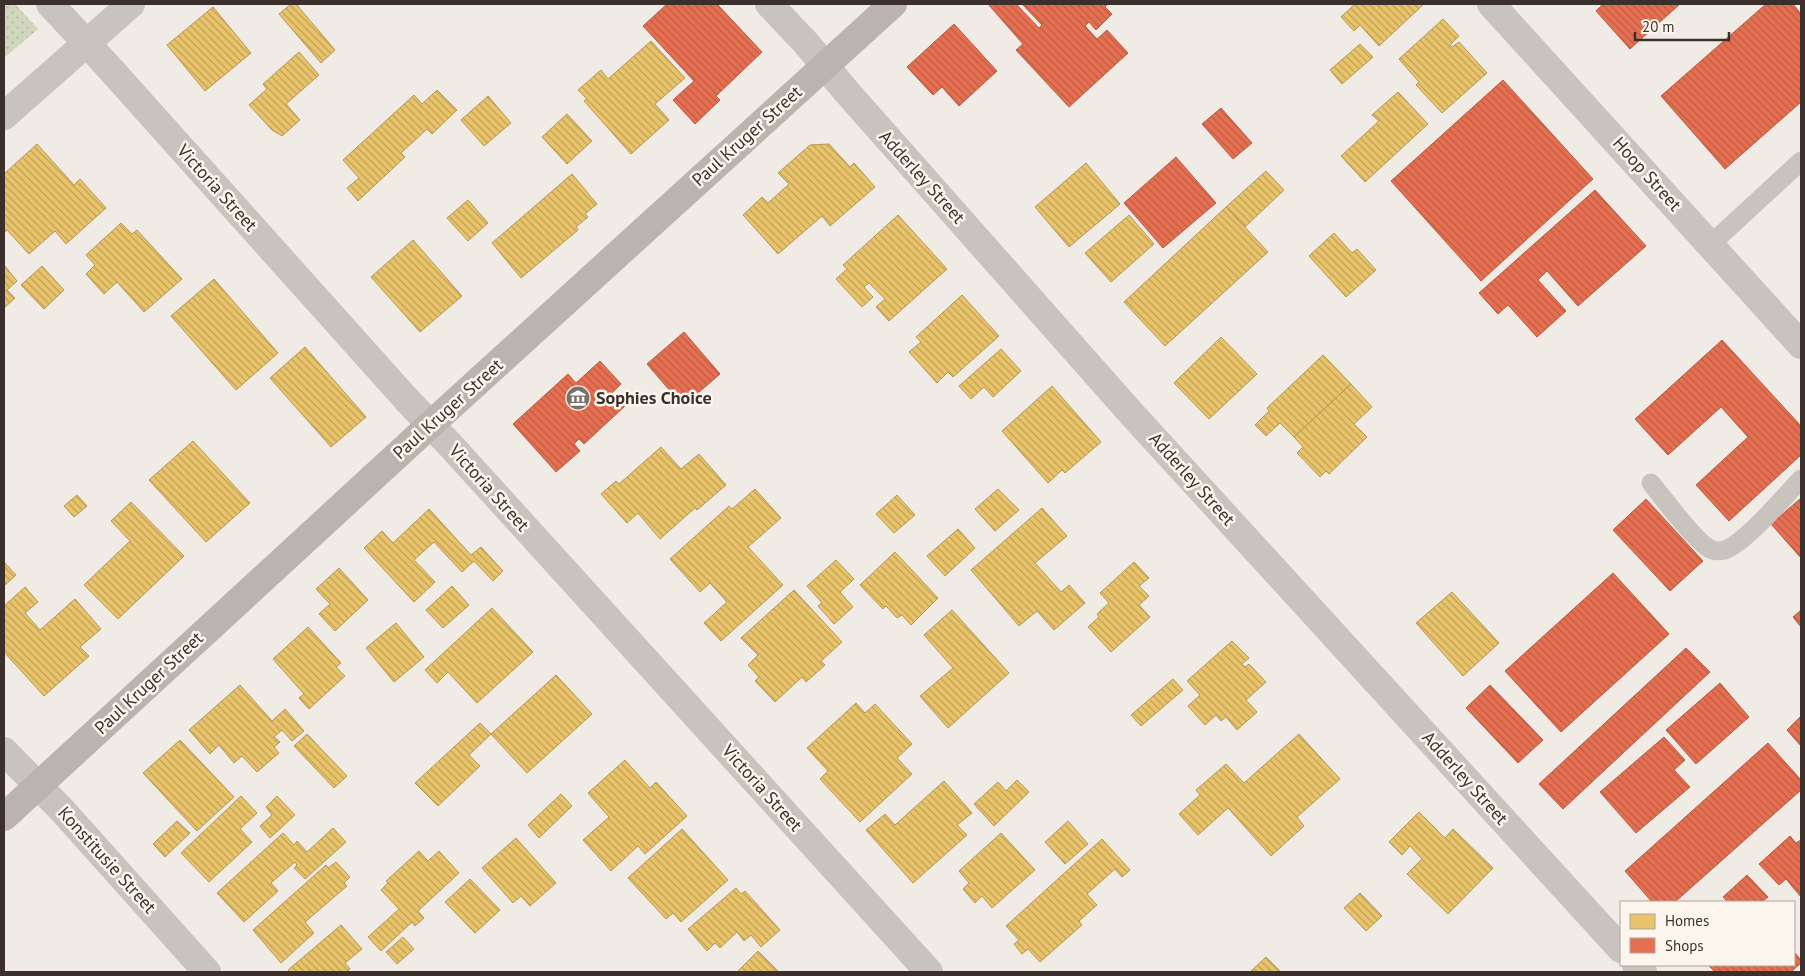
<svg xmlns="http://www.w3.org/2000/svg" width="1805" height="976" viewBox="0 0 1805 976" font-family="'PT Sans',sans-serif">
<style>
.park{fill:url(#park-dots)}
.homes{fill:url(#homes-back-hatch);stroke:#b59857}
.shops{fill:url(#shops-back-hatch);stroke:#b35c46}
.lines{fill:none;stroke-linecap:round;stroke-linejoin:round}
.lane{stroke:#c9c3be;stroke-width:19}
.street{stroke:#c9c3be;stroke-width:28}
.secondary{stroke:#bab3ae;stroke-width:28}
.labels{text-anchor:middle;stroke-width:5;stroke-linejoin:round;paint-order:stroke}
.street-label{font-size:18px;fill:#3b302b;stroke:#fbf5ee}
.poi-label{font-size:18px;font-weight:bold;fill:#3b302b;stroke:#fbf5ee;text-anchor:start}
</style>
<defs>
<pattern id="park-dots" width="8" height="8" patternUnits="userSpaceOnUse" patternTransform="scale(1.25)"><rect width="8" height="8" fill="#d1d6bf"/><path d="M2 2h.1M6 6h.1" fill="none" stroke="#b4b8a4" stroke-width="1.8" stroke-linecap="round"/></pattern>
<pattern id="homes-back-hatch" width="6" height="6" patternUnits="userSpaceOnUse" patternTransform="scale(1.25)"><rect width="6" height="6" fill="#e9c46a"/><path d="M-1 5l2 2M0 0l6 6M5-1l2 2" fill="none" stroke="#bea057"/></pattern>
<pattern id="shops-back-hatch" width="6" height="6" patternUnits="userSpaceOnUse" patternTransform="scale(1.25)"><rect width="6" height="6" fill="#e76f51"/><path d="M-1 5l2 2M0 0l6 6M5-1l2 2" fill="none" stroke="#bc5c43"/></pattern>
</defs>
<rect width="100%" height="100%" fill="#f0ebe5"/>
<polygon class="park" points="4,4 15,4 38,29 4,58"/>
<g class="homes">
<polygon points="291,4 296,4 335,50 321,63 279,14"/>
<polygon points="1355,4 1424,4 1379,46 1360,25 1354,31 1341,17"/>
<polygon points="213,7 251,53 205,91 167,45"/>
<polygon points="1443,19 1459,36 1450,45 1452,47 1459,42 1487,73 1442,113 1416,85 1419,82 1399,59"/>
<polygon points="651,41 685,78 655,104 669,120 631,154 584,101 587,99 578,90 601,70 608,79"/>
<polygon points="1360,44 1373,57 1342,84 1330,70"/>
<polygon points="299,52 319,75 286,104 300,120 282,136 272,130 249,105 267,89 263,84"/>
<polygon points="437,90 457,110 432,134 427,129 401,153 405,157 358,201 347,188 359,178 343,160 414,95 422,104"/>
<polygon points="1398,92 1428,124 1365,182 1341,156 1379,121 1372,115"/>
<polygon points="488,96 511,123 484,146 461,120"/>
<polygon points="567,114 592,141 567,164 542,137"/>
<polygon points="37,144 74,185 80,179 106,208 66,244 55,231 29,254 7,230 4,233 4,174"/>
<polygon points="829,144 850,167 854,163 875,187 830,226 822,216 778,254 743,215 762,197 768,203 789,184 778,173 810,145"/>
<polygon points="1086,163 1120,204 1069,247 1035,207"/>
<polygon points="1266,171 1284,190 1245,227 1226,207"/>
<polygon points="572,174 597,204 585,214 588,217 576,227 578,230 521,278 492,243"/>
<polygon points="468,200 488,223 468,241 447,218"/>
<polygon points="1226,207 1268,252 1165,346 1124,302"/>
<polygon points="898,215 947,269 889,321 876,307 885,299 869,283 864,287 873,297 862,307 836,279 847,269 843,265"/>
<polygon points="1129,215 1154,244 1111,282 1085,253"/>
<polygon points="121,223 132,234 137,230 182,279 144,312 117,282 104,294 86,274 95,265 86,255"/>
<polygon points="1334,233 1352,253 1357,249 1376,270 1346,297 1309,256"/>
<polygon points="413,240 462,296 420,332 371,277"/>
<polygon points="4,265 17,281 7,290 15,298 4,308"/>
<polygon points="42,266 64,290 44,309 21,285"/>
<polygon points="214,279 278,353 236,390 171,316"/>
<polygon points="962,295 999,336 953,377 948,372 937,383 909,352 921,342 916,337"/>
<polygon points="1221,337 1257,374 1209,419 1174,383"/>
<polygon points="305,347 366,417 331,447 270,378"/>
<polygon points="1001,349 1021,371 993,397 984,387 971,399 959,386"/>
<polygon points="1323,355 1351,384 1294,437 1280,423 1266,436 1255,425 1269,411 1267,408"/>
<polygon points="1351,384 1372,407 1354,424 1367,437 1329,474 1326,471 1320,477 1297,453 1303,447 1294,437"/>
<polygon points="1052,386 1101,442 1065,473 1062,470 1048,483 1002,431"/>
<polygon points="193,441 250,503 206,542 149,480"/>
<polygon points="661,447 681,469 699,454 726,485 697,510 695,508 660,539 638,513 627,523 601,494 616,481 619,484"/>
<polygon points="755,489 781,518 748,547 783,585 721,641 704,623 727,602 710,583 700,592 670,559 729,506 732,509"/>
<polygon points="998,489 1019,510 995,531 975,509"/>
<polygon points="77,495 87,506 74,517 64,506"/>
<polygon points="897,495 915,515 894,533 876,514"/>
<polygon points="131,502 184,556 118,619 84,585 130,541 111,521"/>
<polygon points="1042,508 1067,536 1035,563 1061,592 1069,585 1085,603 1054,630 1037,611 1019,626 971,570"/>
<polygon points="429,509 471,555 481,547 503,571 493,581 474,561 462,572 434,542 414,560 435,582 414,602 364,548 382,531 393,543"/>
<polygon points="958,529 975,548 945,576 927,556"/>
<polygon points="895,552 938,598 911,625 902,615 897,618 886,606 883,609 860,585"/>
<polygon points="836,560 854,579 840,592 853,607 834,624 818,606 822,603 807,586"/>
<polygon points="4,562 16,575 4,586"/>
<polygon points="1134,562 1149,578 1139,586 1149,596 1139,605 1150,617 1111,652 1088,627 1099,617 1097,614 1109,603 1100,593"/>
<polygon points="339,568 368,600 335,631 319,614 330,604 316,589"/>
<polygon points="452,586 469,605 443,628 426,610"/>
<polygon points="25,587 38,602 25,613 40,630 75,599 101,629 80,647 89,656 44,696 4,652 4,606"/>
<polygon points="794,590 842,642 821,661 825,665 806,682 802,677 775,702 755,681 759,677 748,665 758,655 741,638"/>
<polygon points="1452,592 1499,643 1463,676 1416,623"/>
<polygon points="492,608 533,652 477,703 448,672 437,683 425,670"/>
<polygon points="952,610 1009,673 948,728 920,696 953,668 924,635"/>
<polygon points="396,623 424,657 394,682 366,648"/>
<polygon points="308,627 341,663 336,667 345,676 309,709 299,698 304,694 273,659"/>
<polygon points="1232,641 1249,658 1242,664 1245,667 1249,664 1266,682 1246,700 1257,712 1237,730 1226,717 1221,721 1216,715 1205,725 1188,706 1200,695 1187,681"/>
<polygon points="556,675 592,714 527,773 491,734"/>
<polygon points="1173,679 1183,690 1141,726 1131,715"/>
<polygon points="240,685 272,721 285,709 304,731 292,741 282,730 274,737 280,742 274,747 279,753 257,772 242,756 234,763 219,745 210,754 189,730"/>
<polygon points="856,703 865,713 875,704 912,744 897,758 912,774 860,822 820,779 828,771 807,748"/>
<polygon points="480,723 491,734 469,755 480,766 438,806 415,783"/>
<polygon points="307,734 347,776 334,788 294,746"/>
<polygon points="1299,734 1340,779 1297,817 1304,826 1271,856 1228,808 1198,835 1179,814 1200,795 1196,790 1226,764 1244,783"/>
<polygon points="180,740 234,797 197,831 143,773"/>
<polygon points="625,760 650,788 656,782 687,816 645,854 638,846 611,871 583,840 609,817 588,793"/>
<polygon points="1017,780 1029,792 994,826 974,804 998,782 1006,791"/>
<polygon points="944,781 972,813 957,825 967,835 913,883 866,830 885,814 895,825"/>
<polygon points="561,794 572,806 539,838 528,825"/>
<polygon points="241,796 257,813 240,829 252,842 209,882 181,853"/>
<polygon points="277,796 295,815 270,838 260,826 272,815 266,807"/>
<polygon points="1419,812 1445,838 1453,829 1493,868 1448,914 1407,874 1422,859 1410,846 1402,855 1389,842"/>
<polygon points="177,821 190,833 165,857 153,844"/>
<polygon points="1068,821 1088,844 1065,864 1045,842"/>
<polygon points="333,828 346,842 305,879 294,868 297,865 295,862 271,883 278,891 244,922 217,893 283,833 294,845 297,841 307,852"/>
<polygon points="682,829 728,880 681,922 673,913 666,919 628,878"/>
<polygon points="1001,833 1035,870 992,908 982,896 975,903 963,889 969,883 959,871"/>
<polygon points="516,838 556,883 530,906 521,896 513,903 482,868"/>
<polygon points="1102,839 1130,870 1122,877 1115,869 1087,894 1097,905 1079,921 1082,925 1040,962 1028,949 1022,954 1014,944 1019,940 1006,926"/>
<polygon points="419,851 428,861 439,851 459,873 418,911 424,918 415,926 412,922 381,951 368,937 399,909 381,890 388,883 386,881"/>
<polygon points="336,862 350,877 344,883 347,886 305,922 314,933 281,963 253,930 326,865 328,868"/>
<polygon points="470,879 500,910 475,933 445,902"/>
<polygon points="736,888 741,894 745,891 780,930 761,947 751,935 744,941 737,932 720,948 715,943 707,951 688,929"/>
<polygon points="1360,893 1382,916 1366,931 1344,908"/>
<polygon points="341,925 362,949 345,963 350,969 346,972 289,972 288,970"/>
<polygon points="403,937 414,949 397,964 386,952"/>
<polygon points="758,951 779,972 737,972"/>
<polygon points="1266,957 1281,972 1250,972"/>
</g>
<g class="shops">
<polygon points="667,4 717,4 762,52 716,96 720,100 695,124 673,100 694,81 643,26"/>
<polygon points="988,4 1016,4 1039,28 1042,25 1022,4 1108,4 1105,7 1112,14 1096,30 1089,22 1085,26 1097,39 1107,30 1128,53 1069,107 1016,50 1023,44"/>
<polygon points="1603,4 1680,4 1630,49 1596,11"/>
<polygon points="1766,4 1793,4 1801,14 1801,102 1725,169 1661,96"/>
<polygon points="954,24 997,71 959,106 942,87 933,95 907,67"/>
<polygon points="1503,80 1593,179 1481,281 1391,181"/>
<polygon points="1221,108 1252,143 1233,159 1202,124"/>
<polygon points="1176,157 1216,203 1163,248 1124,203"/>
<polygon points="1595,190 1646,246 1578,306 1547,271 1538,280 1566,311 1537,337 1508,305 1498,314 1479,293"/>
<polygon points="684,332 720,374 683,406 647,364"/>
<polygon points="1722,340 1801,426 1801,455 1729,521 1696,485 1748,437 1721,407 1668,455 1635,419"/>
<polygon points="600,361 621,384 612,393 625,406 584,444 579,439 574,444 580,451 556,472 513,424 568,374 576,383"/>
<polygon points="1801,498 1801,558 1771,524"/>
<polygon points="1646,499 1703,561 1670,591 1613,530"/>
<polygon points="1613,573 1669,634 1561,732 1505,671"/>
<polygon points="1801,610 1801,627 1793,617"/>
<polygon points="1686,648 1710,672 1563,809 1539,784"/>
<polygon points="1720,683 1749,717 1696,764 1666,730"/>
<polygon points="1490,685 1543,740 1518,763 1466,708"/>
<polygon points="1801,716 1801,746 1787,730"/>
<polygon points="1664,737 1685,760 1674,770 1690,787 1636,833 1600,792"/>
<polygon points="1768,743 1801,780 1801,790 1675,902 1652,902 1625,871"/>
<polygon points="1790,836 1796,843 1801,840 1801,897 1786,879 1779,885 1759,864"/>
<polygon points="1747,875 1768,897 1762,902 1728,902 1723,897"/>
<polygon points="1794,952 1801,960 1801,963 1791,972 1715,972 1708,965 1794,965"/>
</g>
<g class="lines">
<g class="lane">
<polyline points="1711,244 1801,161"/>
<path d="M1651 483C1662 497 1697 543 1710 549 1714 551 1720 551 1725 550 1746 542 1784 497 1801 479"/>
</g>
<g class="street">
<polyline points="50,4 104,62 408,401 452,447 929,972"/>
<polyline points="769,4 806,43 846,91 1130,412 1621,949"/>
<polyline points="1491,4 1801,345"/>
<polyline points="4,116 131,4"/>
<polyline points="4,751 62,810 207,972"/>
<polyline points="1636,965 1643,972"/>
</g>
<polyline class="secondary" points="4,817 430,425 893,4"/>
</g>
<defs>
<symbol id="museum-disc" viewBox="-11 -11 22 22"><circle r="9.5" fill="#7a716c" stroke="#fbf5ee"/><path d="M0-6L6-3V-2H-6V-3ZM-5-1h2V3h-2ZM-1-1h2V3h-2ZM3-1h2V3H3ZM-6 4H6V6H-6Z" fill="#fff"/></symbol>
</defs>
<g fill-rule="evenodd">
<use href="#museum-disc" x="564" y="384" width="28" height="28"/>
</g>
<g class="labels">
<g class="street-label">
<text transform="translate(747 136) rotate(-42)" y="6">Paul Kruger Street</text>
<text transform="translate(1647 174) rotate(48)" y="6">Hoop Street</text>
<text transform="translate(922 177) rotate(48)" y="6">Adderley Street</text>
<text transform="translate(217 188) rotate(48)" y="6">Victoria Street</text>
<text transform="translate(448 409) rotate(-42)" y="6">Paul Kruger Street</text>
<text transform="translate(1192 479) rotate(48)" y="6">Adderley Street</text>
<text transform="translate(489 488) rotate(48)" y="6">Victoria Street</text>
<text transform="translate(149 683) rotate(-43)" y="6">Paul Kruger Street</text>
<text transform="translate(1465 778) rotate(48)" y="6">Adderley Street</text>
<text transform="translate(762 788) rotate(48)" y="6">Victoria Street</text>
<text transform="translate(107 860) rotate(48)" y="6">Konstitusie Street</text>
</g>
<g class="poi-label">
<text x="596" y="404">Sophies Choice</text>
</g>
</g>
<rect width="1805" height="976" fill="none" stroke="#3b302b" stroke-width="10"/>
<rect x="1620" y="901" width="175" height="65" fill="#fbf5ee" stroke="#aea6a0"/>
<rect x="1630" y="914" width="25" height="15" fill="#e9c46a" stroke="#aea6a0"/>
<text x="1665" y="926" font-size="15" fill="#3b302b">Homes</text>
<rect x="1630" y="938" width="25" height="15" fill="#e76f51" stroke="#aea6a0"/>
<text x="1665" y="951" font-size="15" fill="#3b302b">Shops</text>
<path d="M1635 32v8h94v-8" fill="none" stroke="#3b302b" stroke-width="2.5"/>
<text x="1642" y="32" font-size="15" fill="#3b302b" stroke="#fbf5ee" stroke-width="4" paint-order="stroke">20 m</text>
</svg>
